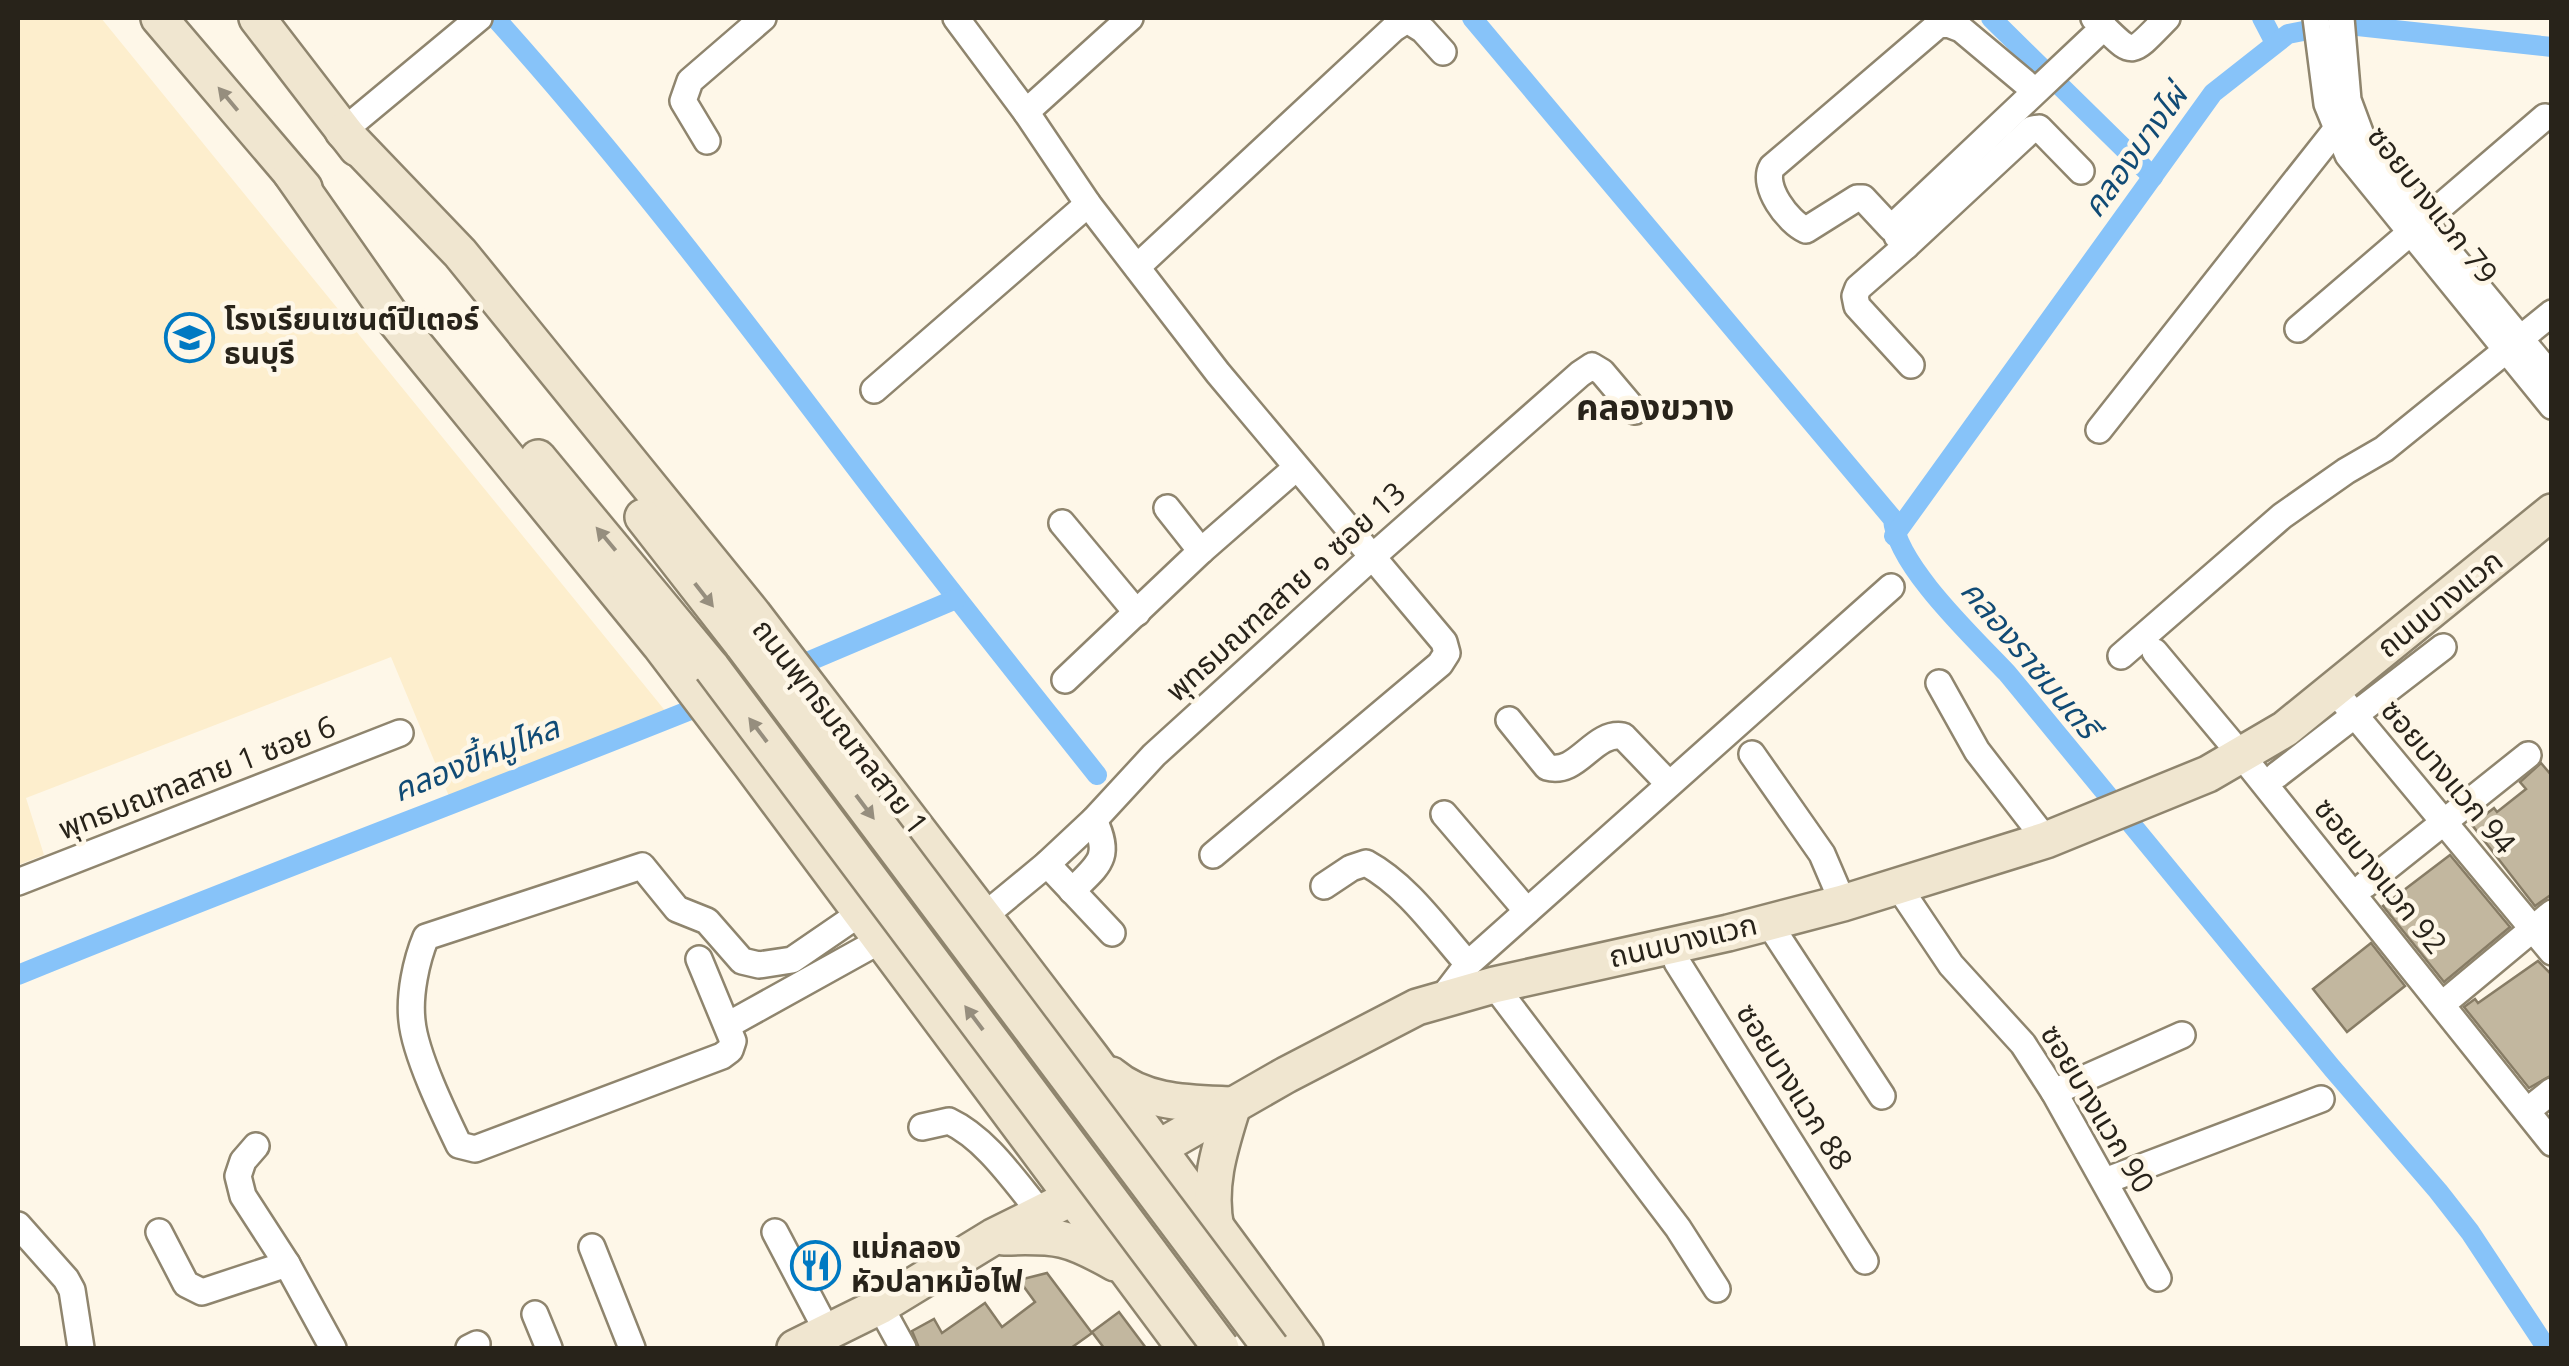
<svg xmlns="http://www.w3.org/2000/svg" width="2569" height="1366" viewBox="0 0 2569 1366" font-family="'Open Sans','Noto Sans Thai',sans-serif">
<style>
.built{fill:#fdeecd}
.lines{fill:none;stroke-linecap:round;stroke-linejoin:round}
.canal{stroke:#87c3f9;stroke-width:20}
.building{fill:#c2b79f;stroke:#877c65;stroke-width:2.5}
.minor-casing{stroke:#8f856e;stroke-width:30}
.secondary-casing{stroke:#8f856e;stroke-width:40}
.minor{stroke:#fff;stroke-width:25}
.secondary{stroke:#f0e6d0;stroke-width:35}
.secondary-bridge-casing{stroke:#8f856e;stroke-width:40;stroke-linecap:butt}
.secondary-bridge{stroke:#f0e6d0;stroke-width:35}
.oneway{fill:#968e7e}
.labels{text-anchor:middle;stroke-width:9;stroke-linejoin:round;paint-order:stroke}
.street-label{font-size:30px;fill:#28231a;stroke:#fef7e8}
.poi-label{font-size:30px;font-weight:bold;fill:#28231a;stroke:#fef7e8;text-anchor:start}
.water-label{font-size:32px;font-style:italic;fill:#114b75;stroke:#fef7e8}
.quarter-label{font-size:35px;font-weight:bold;fill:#28231a;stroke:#fef7e8}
</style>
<rect width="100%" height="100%" fill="#fef7e8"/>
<polygon class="built" points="18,18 101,18 667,713 451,801 391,657 26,798 44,855 18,865"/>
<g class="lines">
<g class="canal">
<path d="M1472 18 1893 519C1896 565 1974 638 2007 673L2332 1068 2438 1191 2470 1232 2542 1341"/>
<polyline points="1991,18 2153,177"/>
<polyline points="2262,18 2275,43"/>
<path d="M497 20C620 157 733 305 844 452 926 561 1012 668 1097 775"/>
<polyline points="1894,536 2213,93 2288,34 2339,24 2552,47"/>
<polyline points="786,671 956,599"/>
<path d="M18 975C248 881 482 794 713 701"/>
</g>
</g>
<g class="building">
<polygon points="2541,763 2552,776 2552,894 2535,906 2472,825 2494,808 2497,812 2526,789 2520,782"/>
<polygon points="2450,855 2510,927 2444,982 2383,906"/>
<polygon points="2371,943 2405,986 2347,1032 2313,989"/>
<polygon points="2538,961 2552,975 2552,1075 2529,1088 2464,1007 2475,999 2478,1003"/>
<polygon points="1047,1273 1092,1333 1071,1348 919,1348 912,1331 934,1319 942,1333 985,1303 1002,1327 1035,1302 1019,1280"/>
<polygon points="1119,1312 1146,1348 1104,1348 1092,1332"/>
</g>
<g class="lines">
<defs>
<g id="minor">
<polyline points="956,18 1026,112 1088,204 1218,373 1444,642 1447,653 1440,664 1213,855"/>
<path d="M2094 18C2135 55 2126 60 2167 18"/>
<polyline points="2316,18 2327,104 2348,155 2552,406"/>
<polyline points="2341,18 2348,100 2364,143 2390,181 2552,377"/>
<path d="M2035 91 1961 29 1948 24 1938 25 1772 167C1761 186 1788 222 1806 230L1857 198H1863L1891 228 2104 27"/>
<polyline points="1026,112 1130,18"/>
<polyline points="343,131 479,18"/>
<polyline points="707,141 683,101 690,81 763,18"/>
<polyline points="1897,236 1906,246 1858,288 1855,296 1857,306 1911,365"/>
<polyline points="1906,246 2032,129 2039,128 2081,171"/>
<polyline points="1137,267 1393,29 1407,20 1423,30 1443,52"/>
<polyline points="2298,329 2545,117"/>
<polyline points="874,390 1088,204"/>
<polyline points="2099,430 2335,131"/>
<polyline points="1167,508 1201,551"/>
<polyline points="1062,523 1137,613"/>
<polyline points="2155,652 2242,756 2552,1143"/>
<polyline points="2121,656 2282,516 2346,471 2384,449 2552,313"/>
<polyline points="1065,680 1201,551 1296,468"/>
<polyline points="1939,683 1977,751 2046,840"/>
<polyline points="2334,690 2552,952"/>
<path d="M1509 720 1547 767C1578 776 1593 731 1623 736L1669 784"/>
<polyline points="1752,754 1822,854 1843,903"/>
<polyline points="2277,775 2443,647"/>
<polyline points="1444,814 1527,911"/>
<polyline points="1047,864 1112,933"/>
<polyline points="18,882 400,733"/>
<polyline points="2365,885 2528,755"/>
<path d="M1324 886 1351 868 1366 863C1408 886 1437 929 1468 964"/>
<polyline points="1898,886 1951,965 2023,1044 2054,1092 2158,1278"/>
<path d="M1072 891C1099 864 1112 858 1094 820"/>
<polyline points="984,916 1047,864 1094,820 1154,755 1371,558 1580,374 1592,366 1602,372 1635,411"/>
<polyline points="1768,922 1882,1096"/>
<polyline points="1673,945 1677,962 1865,1261"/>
<path d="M699 959 733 1041 730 1050 722 1056 475 1149 459 1145C444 1114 415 1054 412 1021 409 995 416 961 426 937L642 866 677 909 707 921 742 961 759 965 792 960 862 912"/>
<polyline points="1494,985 1678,1228 1717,1289"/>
<polyline points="2451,997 2552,913"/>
<polyline points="1442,998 1468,964 1891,587"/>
<polyline points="728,1025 883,939"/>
<polyline points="2054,1092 2182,1035"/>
<polyline points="2537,1103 2552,1091"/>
<path d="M922 1127 949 1121C987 1139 1015 1182 1041 1213"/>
<polyline points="256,1146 243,1161 238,1176 243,1196 287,1264 333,1348"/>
<polyline points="2105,1181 2321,1099"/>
<polyline points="18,1225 66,1279 72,1290 81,1348"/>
<polyline points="159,1232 186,1284 202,1292 287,1264"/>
<polyline points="775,1232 827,1331"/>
<polyline points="592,1247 632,1348"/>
<polyline points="880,1306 903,1348"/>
<polyline points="535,1314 549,1348"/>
<polyline points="469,1348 477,1344"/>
</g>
<g id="secondary">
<polyline points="159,18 304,188"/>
<polyline points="257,18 357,148"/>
<polyline points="343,131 460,253 753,614 1091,1057 1305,1348"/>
<polyline points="291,173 389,313 660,645 751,765 1185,1348"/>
<polyline points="538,458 712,668"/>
<polyline points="643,517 743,645"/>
<path d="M1111 1075C1145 1104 1190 1103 1233 1105"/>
<path d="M1216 1229C1207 1185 1220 1147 1233 1105"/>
<path d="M1004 1237C1058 1235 1069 1237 1115 1263"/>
<polyline points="795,1348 880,1306 993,1237 1073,1197 1286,1075 1417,1007 1494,985 1728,933 1843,903 2046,840 2208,774 2285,729 2552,512"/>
</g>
</defs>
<use href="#minor" class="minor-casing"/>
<use href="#secondary" class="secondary-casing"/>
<use href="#minor" class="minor"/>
<use href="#secondary" class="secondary"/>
<defs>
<g id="secondary-bridge">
<polyline points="743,645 1271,1348"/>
<polyline points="712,668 1221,1348"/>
</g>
</defs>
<use href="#secondary-bridge" class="secondary-bridge-casing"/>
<use href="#secondary-bridge" class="secondary-bridge"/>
</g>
<defs><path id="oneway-solid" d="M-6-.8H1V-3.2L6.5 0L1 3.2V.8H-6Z" transform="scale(2.5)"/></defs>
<g class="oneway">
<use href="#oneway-solid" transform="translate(228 99) rotate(-130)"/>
<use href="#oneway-solid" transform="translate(606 539) rotate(-130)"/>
<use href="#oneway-solid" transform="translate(704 595) rotate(52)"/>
<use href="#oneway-solid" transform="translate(758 730) rotate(-127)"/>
<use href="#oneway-solid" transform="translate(865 807) rotate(53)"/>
<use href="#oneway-solid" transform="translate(974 1018) rotate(-127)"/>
</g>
<defs>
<symbol id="school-ring" viewBox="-11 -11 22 22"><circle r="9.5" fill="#fef7e8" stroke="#0079c2" stroke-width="1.5"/><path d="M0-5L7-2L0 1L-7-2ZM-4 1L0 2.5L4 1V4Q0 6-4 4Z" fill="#0079c2"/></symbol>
<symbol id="restaurant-ring" viewBox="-11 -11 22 22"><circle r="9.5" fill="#fef7e8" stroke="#0079c2" stroke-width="1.5"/><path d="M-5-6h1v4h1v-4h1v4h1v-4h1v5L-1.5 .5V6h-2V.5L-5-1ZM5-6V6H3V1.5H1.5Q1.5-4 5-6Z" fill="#0079c2"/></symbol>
</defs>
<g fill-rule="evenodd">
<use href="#school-ring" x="162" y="310" width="55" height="55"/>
<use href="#restaurant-ring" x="788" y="1238" width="55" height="55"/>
</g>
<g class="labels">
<g class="street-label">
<text transform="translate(2432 205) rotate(52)" y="10">ซอยบางแวก 79</text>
<text transform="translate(1286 592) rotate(-42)" y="10">พุทธมณฑลสาย ๑ ซอย 13</text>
<text transform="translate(2440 604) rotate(-39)" y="10">ถนนบางแวก</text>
<text transform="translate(840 727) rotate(52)" y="10">ถนนพุทธมณฑลสาย 1</text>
<text transform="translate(2448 777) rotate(50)" y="10">ซอยบางแวก 94</text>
<text transform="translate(197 778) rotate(-21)" y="10">พุทธมณฑลสาย 1 ซอย 6</text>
<text transform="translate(2380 876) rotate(51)" y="10">ซอยบางแวก 92</text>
<text transform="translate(1683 941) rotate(-13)" y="10">ถนนบางแวก</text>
<text transform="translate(1794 1087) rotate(58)" y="10">ซอยบางแวก 88</text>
<text transform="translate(2097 1109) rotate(59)" y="10">ซอยบางแวก 90</text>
</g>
<g class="poi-label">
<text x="224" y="330">โรงเรียนเซนต์ปีเตอร์<tspan x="224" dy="34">ธนบุรี</tspan></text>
<text x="851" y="1258">แม่กลอง<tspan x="851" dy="34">หัวปลาหม้อไฟ</tspan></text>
</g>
<g class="water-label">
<text transform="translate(2135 151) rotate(-54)" y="11">คลองบางไผ่</text>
<text transform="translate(2030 659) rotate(50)" y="11">คลองราชมนตรี</text>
<text transform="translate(476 759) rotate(-22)" y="11">คลองขี้หมูไหล</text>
</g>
<g class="quarter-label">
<text x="1655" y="420">คลองขวาง</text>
</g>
</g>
<rect width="2569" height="1366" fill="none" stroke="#28231a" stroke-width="40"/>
</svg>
